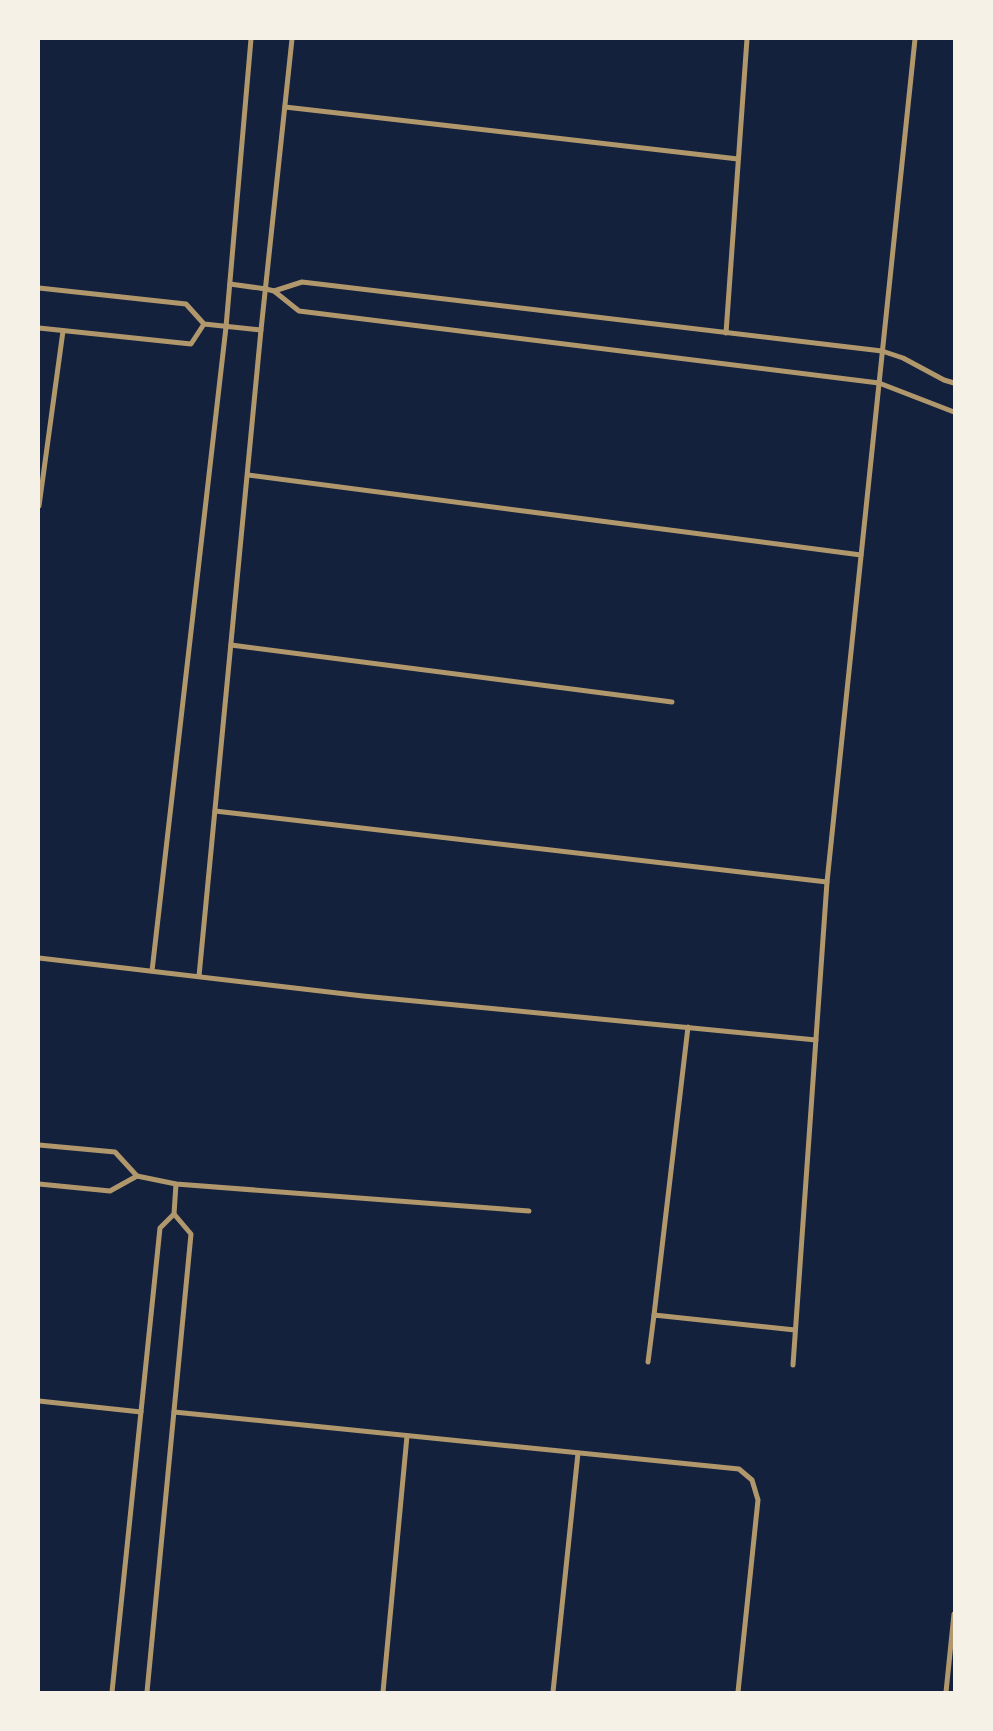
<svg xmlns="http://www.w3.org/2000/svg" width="993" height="1731" viewBox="0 0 993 1731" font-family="Karla,sans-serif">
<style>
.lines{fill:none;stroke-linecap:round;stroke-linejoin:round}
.minor{stroke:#b1986c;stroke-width:5}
</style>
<rect width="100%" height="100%" fill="#14213d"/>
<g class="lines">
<g class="minor">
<polyline points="285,107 738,159"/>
<polyline points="230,284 266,289 274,291 299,311 879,383 954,412"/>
<polyline points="39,288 186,304 204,324 261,330"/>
<polyline points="274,291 302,282 882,351 903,358 944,380 954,383"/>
<polyline points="39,328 191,344 204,324"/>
<polyline points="726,333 747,39"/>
<polyline points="248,475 861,555"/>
<polyline points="39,506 63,331"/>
<polyline points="231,645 672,702"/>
<polyline points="215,811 827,882"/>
<polyline points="39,958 363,996 816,1040"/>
<polyline points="152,971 226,327 251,39"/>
<polyline points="199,976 261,330 292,39"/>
<polyline points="39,1145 115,1152 137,1176 176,1184 529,1211"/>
<polyline points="39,1184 110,1191 137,1176"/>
<polyline points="654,1315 688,1027"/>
<polyline points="648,1362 654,1315 795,1330"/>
<polyline points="793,1365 827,882 915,39"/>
<polyline points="39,1401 141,1412"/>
<polyline points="174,1412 739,1469 752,1480 758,1500 738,1692"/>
<polyline points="112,1692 160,1228 174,1214 176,1184"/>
<polyline points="147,1692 191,1234 174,1214"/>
<polyline points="383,1692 407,1436"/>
<polyline points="553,1692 578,1453"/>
<polyline points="946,1692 954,1614"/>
</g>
</g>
<rect width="993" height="1731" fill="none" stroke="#f6f1e7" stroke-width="80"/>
</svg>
